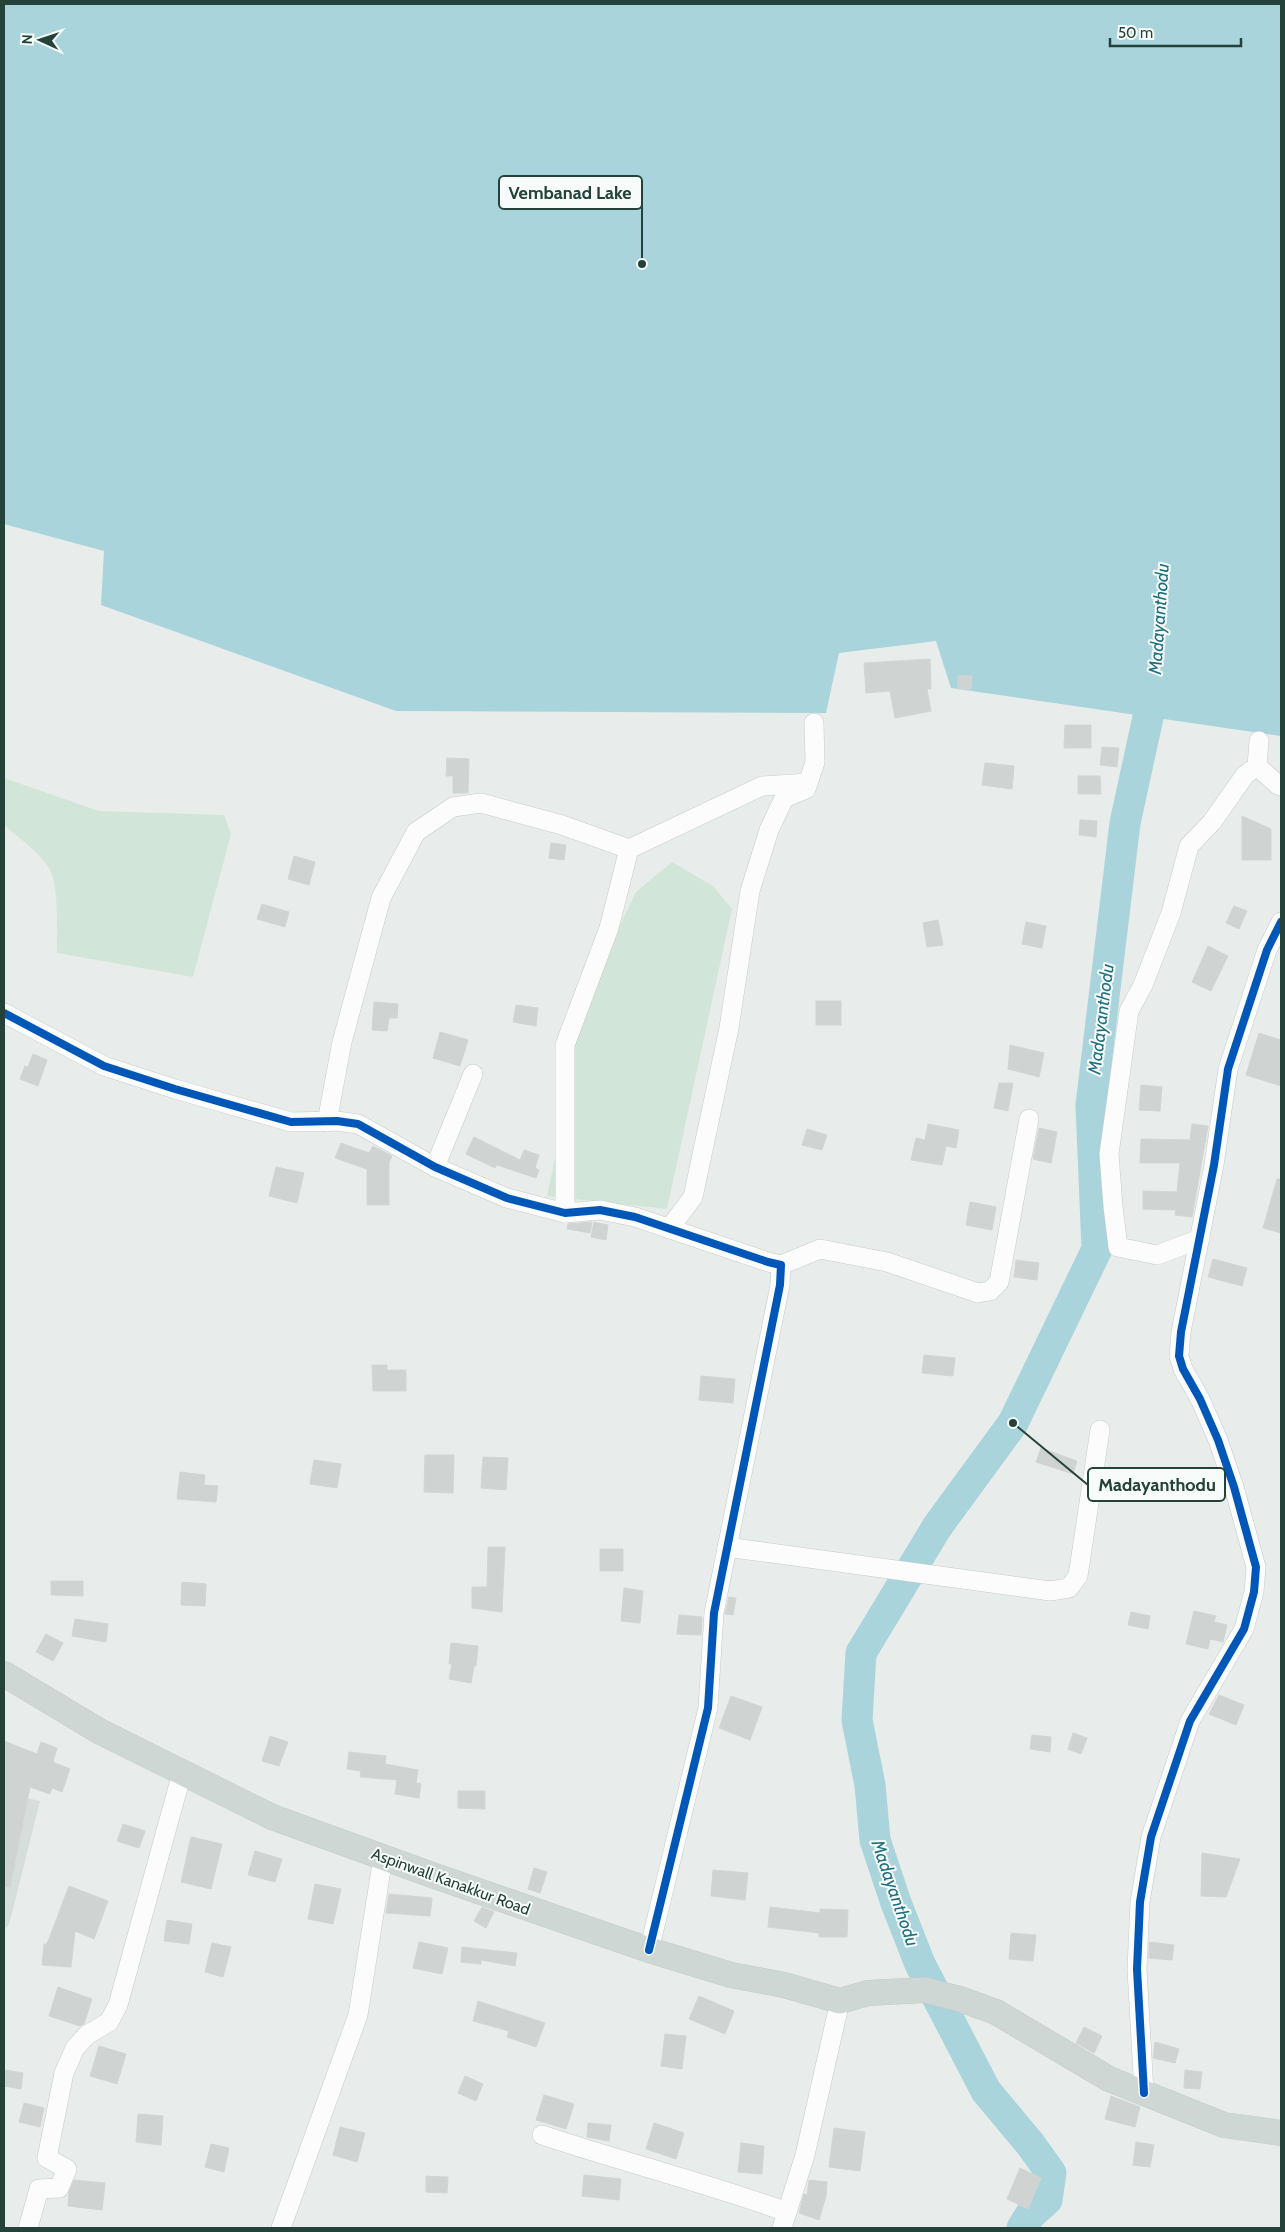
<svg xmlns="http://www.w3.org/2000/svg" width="1285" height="2232" viewBox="0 0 1285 2232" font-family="Cabin,sans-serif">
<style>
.built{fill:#d6dedb}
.green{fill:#d1e6d8}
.water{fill:#a9d4db}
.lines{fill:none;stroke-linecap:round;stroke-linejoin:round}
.river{stroke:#a9d4db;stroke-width:31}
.building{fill:#cfd4d2;stroke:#d1d6d4}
.minor-casing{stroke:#c5cac8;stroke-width:20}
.major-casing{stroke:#c3ccc9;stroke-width:26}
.minor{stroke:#fcfcfc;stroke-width:19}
.major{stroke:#cfd7d5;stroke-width:25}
.cycleway-casing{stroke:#f7fbf9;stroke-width:11}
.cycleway{stroke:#0057b8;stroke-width:8}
.labels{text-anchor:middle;stroke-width:4;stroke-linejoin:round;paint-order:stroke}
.street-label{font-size:16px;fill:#24423a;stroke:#f7fbf9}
.water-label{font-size:18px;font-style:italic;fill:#1c6f80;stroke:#f7fbf9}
.leader{fill:none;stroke:#24423a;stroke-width:2}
.callout-dot{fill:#24423a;stroke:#f7fbf9;stroke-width:2}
.callout{fill:#f7fbf9;stroke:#24423a;stroke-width:2}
.callout-label{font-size:18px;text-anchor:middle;font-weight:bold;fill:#24423a}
</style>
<rect width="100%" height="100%" fill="#e8edeb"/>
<polygon class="built" points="4,1793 40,1801 9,1925 4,1930"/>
<g class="green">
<path d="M4 778 99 811 224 815 231 834 193 977 57 953C57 934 59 884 49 868 38 851 19 838 4 825Z"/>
<polygon points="672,862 713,886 732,909 667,1209 547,1196 566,1106 574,1021 636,892"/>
</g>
<polygon class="water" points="4,4 1281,4 1281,736 951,688 936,641 839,653 826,713 396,711 101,605 104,551 4,524"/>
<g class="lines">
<polyline class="river" points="1022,2228 1030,2215 1047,2200 1051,2173 1031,2145 986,2091 920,1964 896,1903 875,1840 870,1785 857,1720 861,1653 937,1527 1013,1423 1097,1249 1091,1105 1125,823 1157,676"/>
</g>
<g class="building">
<polygon points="930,659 931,689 927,689 931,711 895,718 890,691 866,693 864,663"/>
<polygon points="958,676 972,676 971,689 958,689"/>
<polygon points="1065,725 1091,725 1091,748 1064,748"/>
<polygon points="1102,747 1119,748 1117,767 1100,765"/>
<polygon points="447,758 469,759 468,793 453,793 453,776 446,776"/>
<polygon points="985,763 1014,766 1012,789 982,785"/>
<polygon points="1078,776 1100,776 1101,794 1078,794"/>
<polygon points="1242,816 1271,829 1271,860 1242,860"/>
<polygon points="1080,820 1097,821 1096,837 1079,835"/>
<polygon points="551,843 566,845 564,860 549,858"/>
<polygon points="294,856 315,862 309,885 288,879"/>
<polygon points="262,904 289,912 285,927 257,919"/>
<polygon points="1234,906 1247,911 1239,929 1226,923"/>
<polygon points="938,920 943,945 927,947 923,923"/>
<polygon points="1026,922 1046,926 1042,948 1022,944"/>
<polygon points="1208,946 1228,956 1211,991 1192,982"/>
<rect x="816" y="1001" width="25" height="24"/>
<polygon points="374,1002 398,1004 397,1018 389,1018 387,1031 372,1030"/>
<polygon points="516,1005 538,1008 536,1026 513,1022"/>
<polygon points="440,1032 468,1040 460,1066 433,1058"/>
<polygon points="1259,1033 1281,1040 1281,1086 1246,1075"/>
<polygon points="1010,1045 1044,1053 1039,1077 1008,1069"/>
<polygon points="33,1054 47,1060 38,1086 20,1079 25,1066 28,1067"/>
<polygon points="999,1083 1013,1083 1008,1111 994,1108"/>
<polygon points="1141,1085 1162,1087 1160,1111 1139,1110"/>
<polygon points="928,1124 959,1130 956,1148 946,1146 942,1165 911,1160 916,1138 925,1140"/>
<polygon points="1192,1124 1208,1126 1192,1217 1175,1215 1176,1210 1143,1209 1143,1191 1177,1192 1180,1163 1140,1163 1141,1139 1190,1140"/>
<polygon points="1039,1128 1057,1132 1051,1163 1033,1159"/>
<polygon points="807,1129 827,1135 822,1150 802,1145"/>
<polygon points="474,1137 520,1160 524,1150 539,1155 535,1168 539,1170 536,1178 497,1165 495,1168 466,1154"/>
<polygon points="341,1143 369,1153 373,1146 392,1156 389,1162 389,1205 367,1205 367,1169 335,1158"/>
<polygon points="276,1167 304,1173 297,1203 269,1196"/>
<polygon points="1277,1179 1281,1179 1281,1233 1263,1228"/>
<polygon points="970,1202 996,1207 992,1230 966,1225"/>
<polygon points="592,1222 590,1233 567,1229 568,1224"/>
<polygon points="594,1222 608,1225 606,1240 591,1237"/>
<polygon points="1213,1259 1247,1268 1242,1286 1208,1277"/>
<polygon points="1016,1260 1039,1263 1037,1280 1014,1277"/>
<polygon points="924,1355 955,1358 953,1376 922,1373"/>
<polygon points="372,1365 387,1365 387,1370 406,1370 406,1391 373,1391"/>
<polygon points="701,1376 735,1379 733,1403 699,1400"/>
<polygon points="1041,1448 1077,1461 1073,1474 1036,1462"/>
<polygon points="425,1455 454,1455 453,1493 424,1492"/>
<polygon points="483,1457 508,1458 506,1490 481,1488"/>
<polygon points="314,1460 341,1464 337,1488 310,1484"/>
<polygon points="180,1472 205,1475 204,1485 218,1486 216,1502 177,1499"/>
<polygon points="488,1547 505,1547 502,1612 472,1608 472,1587 487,1587"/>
<rect x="600" y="1549" width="23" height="22"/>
<polygon points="51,1581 83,1581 83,1596 51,1595"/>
<polygon points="182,1582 206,1584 205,1606 181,1605"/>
<polygon points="624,1588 643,1591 640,1623 621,1621"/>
<polygon points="729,1597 736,1598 733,1615 725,1614"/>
<polygon points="1194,1611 1216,1616 1214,1622 1227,1625 1223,1642 1210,1639 1208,1649 1186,1644"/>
<polygon points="1131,1612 1150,1616 1148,1629 1128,1625"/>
<polygon points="679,1615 702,1617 701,1635 677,1634"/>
<polygon points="75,1619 108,1624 106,1642 72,1636"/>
<polygon points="46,1634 63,1643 53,1661 36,1652"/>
<polygon points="451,1643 478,1646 476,1666 474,1666 471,1683 449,1679 452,1664 449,1664"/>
<polygon points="1219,1695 1244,1705 1236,1725 1209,1714"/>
<polygon points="731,1696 762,1707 750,1740 719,1728"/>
<polygon points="1073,1733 1087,1738 1081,1754 1068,1749"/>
<polygon points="1032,1735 1051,1737 1050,1752 1030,1749"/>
<polygon points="270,1736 288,1742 279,1766 262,1761"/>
<polygon points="4,1741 37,1754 41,1742 57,1748 53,1762 70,1769 62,1792 52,1788 50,1794 30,1787 10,1887 4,1886"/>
<polygon points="349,1752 386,1756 385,1764 418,1770 416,1783 421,1784 419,1798 395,1794 397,1780 360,1777 361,1771 347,1769"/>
<polygon points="458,1791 485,1791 485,1809 458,1808"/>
<polygon points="123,1824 145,1831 139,1848 117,1841"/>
<polygon points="191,1837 222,1844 211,1889 181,1882"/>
<polygon points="255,1851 282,1859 275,1882 248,1875"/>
<polygon points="1202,1853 1240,1859 1226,1897 1201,1896"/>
<polygon points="534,1868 547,1872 540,1893 528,1889"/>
<polygon points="713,1870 748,1873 745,1900 711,1896"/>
<polygon points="315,1884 341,1889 333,1924 308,1919"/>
<polygon points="69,1886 108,1901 94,1939 75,1931 71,1967 42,1965 44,1944 47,1944"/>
<polygon points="389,1894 432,1898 430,1916 386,1913"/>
<polygon points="482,1907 494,1912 486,1928 474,1921"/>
<polygon points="770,1907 820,1913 820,1909 848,1910 847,1937 819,1937 819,1933 768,1927"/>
<polygon points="167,1920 192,1924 189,1944 164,1941"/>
<polygon points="1011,1933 1036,1935 1033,1961 1009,1959"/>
<polygon points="419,1942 448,1948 442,1974 413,1968"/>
<polygon points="1149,1942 1174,1945 1172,1960 1149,1958"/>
<polygon points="212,1943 231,1947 223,1977 205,1972"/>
<polygon points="462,1947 517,1953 515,1966 481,1960 481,1964 461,1962"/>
<polygon points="58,1987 92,1999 84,2024 80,2026 49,2016"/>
<polygon points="699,1996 734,2011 725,2034 689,2019"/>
<polygon points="478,2001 545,2023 536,2047 507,2037 509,2031 473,2021"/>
<polygon points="1084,2027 1102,2036 1094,2053 1076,2043"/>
<polygon points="665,2034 686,2036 682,2069 661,2066"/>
<polygon points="1155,2042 1179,2049 1175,2063 1153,2058"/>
<polygon points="99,2046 126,2054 117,2084 90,2076"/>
<polygon points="5,2070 23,2073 21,2089 4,2086"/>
<polygon points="1185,2070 1202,2072 1200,2089 1184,2088"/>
<polygon points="465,2076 483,2084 476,2101 458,2093"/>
<polygon points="544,2095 574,2104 566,2129 536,2120"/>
<polygon points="1111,2096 1140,2107 1135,2127 1105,2119"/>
<polygon points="24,2103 44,2108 40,2127 19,2122"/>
<polygon points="138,2114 163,2116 161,2145 136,2142"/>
<polygon points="588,2123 611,2125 609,2141 587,2137"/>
<polygon points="654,2123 684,2133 676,2159 646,2149"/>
<polygon points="340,2127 365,2133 357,2162 333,2155"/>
<polygon points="834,2128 865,2132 860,2171 829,2167"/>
<polygon points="1136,2142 1154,2145 1150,2167 1133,2165"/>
<polygon points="741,2143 764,2146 762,2174 738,2172"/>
<polygon points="211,2144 229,2148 224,2172 205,2167"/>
<polygon points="1020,2168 1041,2178 1028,2209 1007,2199"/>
<polygon points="584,2175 621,2179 619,2200 582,2196"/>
<polygon points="426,2176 448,2177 447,2193 426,2192"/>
<polygon points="74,2180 105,2183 102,2210 68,2206 69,2192"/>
<polygon points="809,2180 827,2182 826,2196 819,2220 799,2213 804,2194 807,2195"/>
</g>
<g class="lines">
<defs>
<g id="minor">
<polyline points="1257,766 1278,785 1281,786"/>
<polyline points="4,1013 104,1066 175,1089 291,1122 337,1121 358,1124 435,1167 507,1198 565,1213 600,1210 635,1217 768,1262 781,1265 780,1285 714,1613 708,1708 649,1950"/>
<polyline points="327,1122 342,1042 381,898 416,832 453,807 481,803 562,825 629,849 762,786 808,783"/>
<polyline points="435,1167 473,1074"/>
<polyline points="565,1213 565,1045 609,928 629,849"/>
<polyline points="669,1229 693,1197 729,1028 750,891 769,830 784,798 806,789 815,762 814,723"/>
<polyline points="1200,1239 1157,1255 1118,1247 1113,1206 1109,1154 1129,1011 1143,985 1171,913 1189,846 1212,822 1245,775 1257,766 1259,741"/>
<polyline points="781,1265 820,1249 887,1262 978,1293 990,1291 999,1282 1029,1119"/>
<polyline points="727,1547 1050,1591 1069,1588 1078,1576 1100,1430"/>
<polyline points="1144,2093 1137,1969 1140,1902 1151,1837 1190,1721 1244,1629 1254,1592 1256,1567 1234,1487 1218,1440 1200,1399 1183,1369 1179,1356 1181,1332 1214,1165 1228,1069 1267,950 1281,922"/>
<path d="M542 2135C623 2162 706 2183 787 2212"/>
<polyline points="28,2228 39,2189 59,2188 67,2169 47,2158 64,2073 75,2048 87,2035 109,2022 118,2005 182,1773"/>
<polyline points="281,2228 358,2015 383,1857"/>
<polyline points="782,2228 805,2155 840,2001"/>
</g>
<polyline id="major" points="4,1674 99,1731 272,1817 432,1875 649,1950 731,1975 784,1985 840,2001 868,1993 925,1990 960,1999 996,2012 1109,2079 1224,2125 1281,2133"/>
</defs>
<use href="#minor" class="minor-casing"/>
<use href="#major" class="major-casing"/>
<use href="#minor" class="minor"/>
<use href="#major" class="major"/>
<defs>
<g id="cycleway">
<polyline points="4,1013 104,1066 175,1089 291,1122 337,1121 358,1124 435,1167 507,1198 565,1213 600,1210 635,1217 768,1262 781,1265 780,1285 714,1613 708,1708 649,1950"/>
<polyline points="1144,2093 1137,1969 1140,1902 1151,1837 1190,1721 1244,1629 1254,1592 1256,1567 1234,1487 1218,1440 1200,1399 1183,1369 1179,1356 1181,1332 1214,1165 1228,1069 1267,950 1281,922"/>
</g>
</defs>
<use href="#cycleway" class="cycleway-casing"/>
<use href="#cycleway" class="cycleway"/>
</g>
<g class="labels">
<g class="street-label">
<text transform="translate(451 1881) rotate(20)" y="6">Aspinwall Kanakkur Road</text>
</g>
<g class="water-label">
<text transform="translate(1159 619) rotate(-86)" y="6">Madayanthodu</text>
<text transform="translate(1101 1019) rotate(-83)" y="6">Madayanthodu</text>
<text transform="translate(895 1893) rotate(71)" y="6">Madayanthodu</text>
</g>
</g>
<path class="leader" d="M642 264L642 192M1013 1423L1088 1485"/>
<g class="callout-dot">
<circle cx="642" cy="264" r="5"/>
<circle cx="1013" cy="1423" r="5"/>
</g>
<g class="callout">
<rect x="499" y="176" width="143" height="33" rx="5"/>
<rect x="1088" y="1468" width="137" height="33" rx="5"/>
</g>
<g class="callout-label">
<text x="570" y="199">Vembanad Lake</text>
<text x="1157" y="1491">Madayanthodu</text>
</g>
<rect width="1285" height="2232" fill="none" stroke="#24423a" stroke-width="10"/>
<g transform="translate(40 40) rotate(273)" stroke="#f7fbf9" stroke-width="4" paint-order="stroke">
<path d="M0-4L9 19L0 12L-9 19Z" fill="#24423a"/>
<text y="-8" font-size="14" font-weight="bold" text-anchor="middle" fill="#24423a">N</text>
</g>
<path d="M1110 38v8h131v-8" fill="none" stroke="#24423a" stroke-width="2.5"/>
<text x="1118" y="38" font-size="15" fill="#24423a" stroke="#f7fbf9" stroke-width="4" paint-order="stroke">50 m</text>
</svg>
